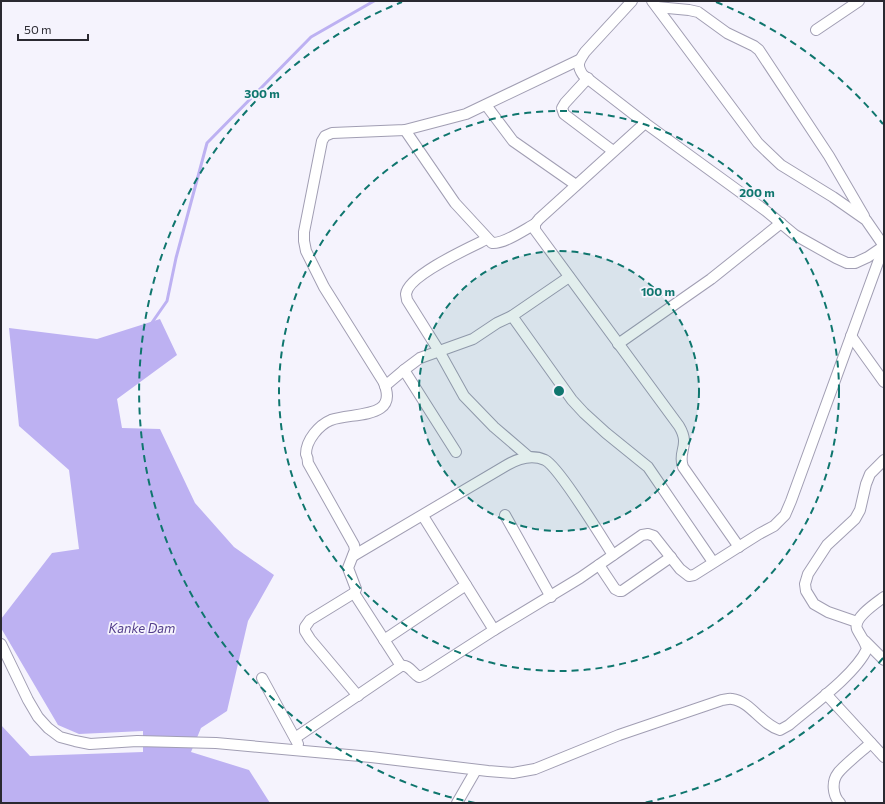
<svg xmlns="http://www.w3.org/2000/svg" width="885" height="804" viewBox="0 0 885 804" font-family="Commissioner,sans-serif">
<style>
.water{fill:#bdb1f2}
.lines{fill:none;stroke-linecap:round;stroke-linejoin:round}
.stream{stroke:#bdb1f2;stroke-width:3}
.street-casing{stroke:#a19eb3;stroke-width:12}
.street{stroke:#fff;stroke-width:10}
.ring{fill:none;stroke:#0f766e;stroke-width:2;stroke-dasharray:7 5}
.labels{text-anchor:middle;stroke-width:3.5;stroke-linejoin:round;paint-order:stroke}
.water-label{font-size:13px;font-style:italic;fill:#543f8c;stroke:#f5f3fd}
.centre{fill:#0f766e;stroke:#f5f3fd;stroke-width:2}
.ring-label{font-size:12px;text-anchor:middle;font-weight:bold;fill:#0f766e;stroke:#f5f3fd;stroke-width:3.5;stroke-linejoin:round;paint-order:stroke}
</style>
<rect width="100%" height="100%" fill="#f5f3fd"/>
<polygon class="water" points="160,319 177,355 117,399 122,428 160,429 195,503 234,547 274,575 248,621 227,711 201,728 191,752 249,770 270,803 1,803 1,725 30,756 143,752 143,731 79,734 58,725 1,628 1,619 52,553 79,549 69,470 19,426 9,328 97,339"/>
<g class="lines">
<polyline class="stream" points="151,324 167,301 176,258 207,143 311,37 374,1"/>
<defs>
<g id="street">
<path d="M632 1 585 52C579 61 576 65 583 75L645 123 766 211 795 235 836 258 847 263H855L868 257 884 246"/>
<polyline points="657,7 689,10 698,12 727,33 754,46 759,50 829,156 864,216"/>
<polyline points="816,30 859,1"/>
<polyline points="588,78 565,103 562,108 564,114 613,151"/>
<polyline points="486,105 513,141 576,185"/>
<path d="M645 123 539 219 535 224V230L679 426C691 446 677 451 683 467L739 547"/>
<path d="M405 130 455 203 492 243C504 244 524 230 535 224"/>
<path d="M487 239C471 247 408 275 406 294 406 295 407 299 407 300L439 351 464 396 494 427 529 457"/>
<polyline points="512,316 572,400 584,413 606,433 648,467 713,562"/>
<polyline points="851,336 884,382"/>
<polyline points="618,344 711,279 781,223"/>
<polyline points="404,370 456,452"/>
<polyline points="385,386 404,370 420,358 473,339 497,323 512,316 569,277"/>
<polyline points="505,515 551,597"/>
<polyline points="423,516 494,630"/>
<path d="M353 556 507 465C519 458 532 454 545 460 559 467 602 538 613 555"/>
<polyline points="599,565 615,589 619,591 622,591 671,557"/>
<polyline points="354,593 401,666"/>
<polyline points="857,622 828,612 814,604 806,591 805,584 808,574 827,545 855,519 860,510 866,484 870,474 884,460"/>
<polyline points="384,640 466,585"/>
<polyline points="865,641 884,660"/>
<path d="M1 644 28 700 38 717 48 728 60 737 75 741 90 744 137 741 216 743 371 757 488 771 513 773 535 769 619 735 722 700C725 700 729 698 732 699 750 701 762 725 780 730L789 725C811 706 855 675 867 649 865 641 861 637 857 629 853 618 876 603 884 597"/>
<polyline points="262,678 298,744"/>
<polyline points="826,694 884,757"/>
<path d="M358 696 310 639 305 631V627L310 620 354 593 356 589 348 568 355 550 354 545 308 463C308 460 307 456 306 454 306 440 319 425 331 420 353 412 401 420 383 381L324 287 306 251 304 241V232L322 141 325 136 332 133 405 130 466 114 579 60"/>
<path d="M295 738 401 666C409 664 412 673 419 677L424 675 494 630 580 578 642 535 648 534 654 536 680 569 689 576 694 575 759 534 774 526 785 515 791 501 884 246 866 220 833 197 781 165 758 143 652 1"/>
<polyline points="457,803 476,770"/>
<path d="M840 803C833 796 831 782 838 773 844 765 862 751 871 743"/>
</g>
</defs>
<use href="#street" class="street-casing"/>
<use href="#street" class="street"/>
</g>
<circle cx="559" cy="391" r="140" fill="#0f766e" fill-opacity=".12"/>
<g class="ring">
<circle cx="559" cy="391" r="140"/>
<circle cx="559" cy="391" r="280"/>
<path d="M883 658A420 420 0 0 1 643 803M475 803A420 420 0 0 1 402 2M716 2A420 420 0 0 1 883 124"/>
</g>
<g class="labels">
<g class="water-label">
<text x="142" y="633">Kanke Dam</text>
</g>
</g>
<circle cx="559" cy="391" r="6" class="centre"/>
<g class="ring-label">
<text x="262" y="98">300 m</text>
<text x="757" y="197">200 m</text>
<text x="658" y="296">100 m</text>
</g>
<rect width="885" height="804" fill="none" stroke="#2a2931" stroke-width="4"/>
<path d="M18 34v6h70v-6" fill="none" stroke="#2a2931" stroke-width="2"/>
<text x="24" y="34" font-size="12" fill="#2a2931" stroke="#f5f3fd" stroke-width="3" paint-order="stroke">50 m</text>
</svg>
